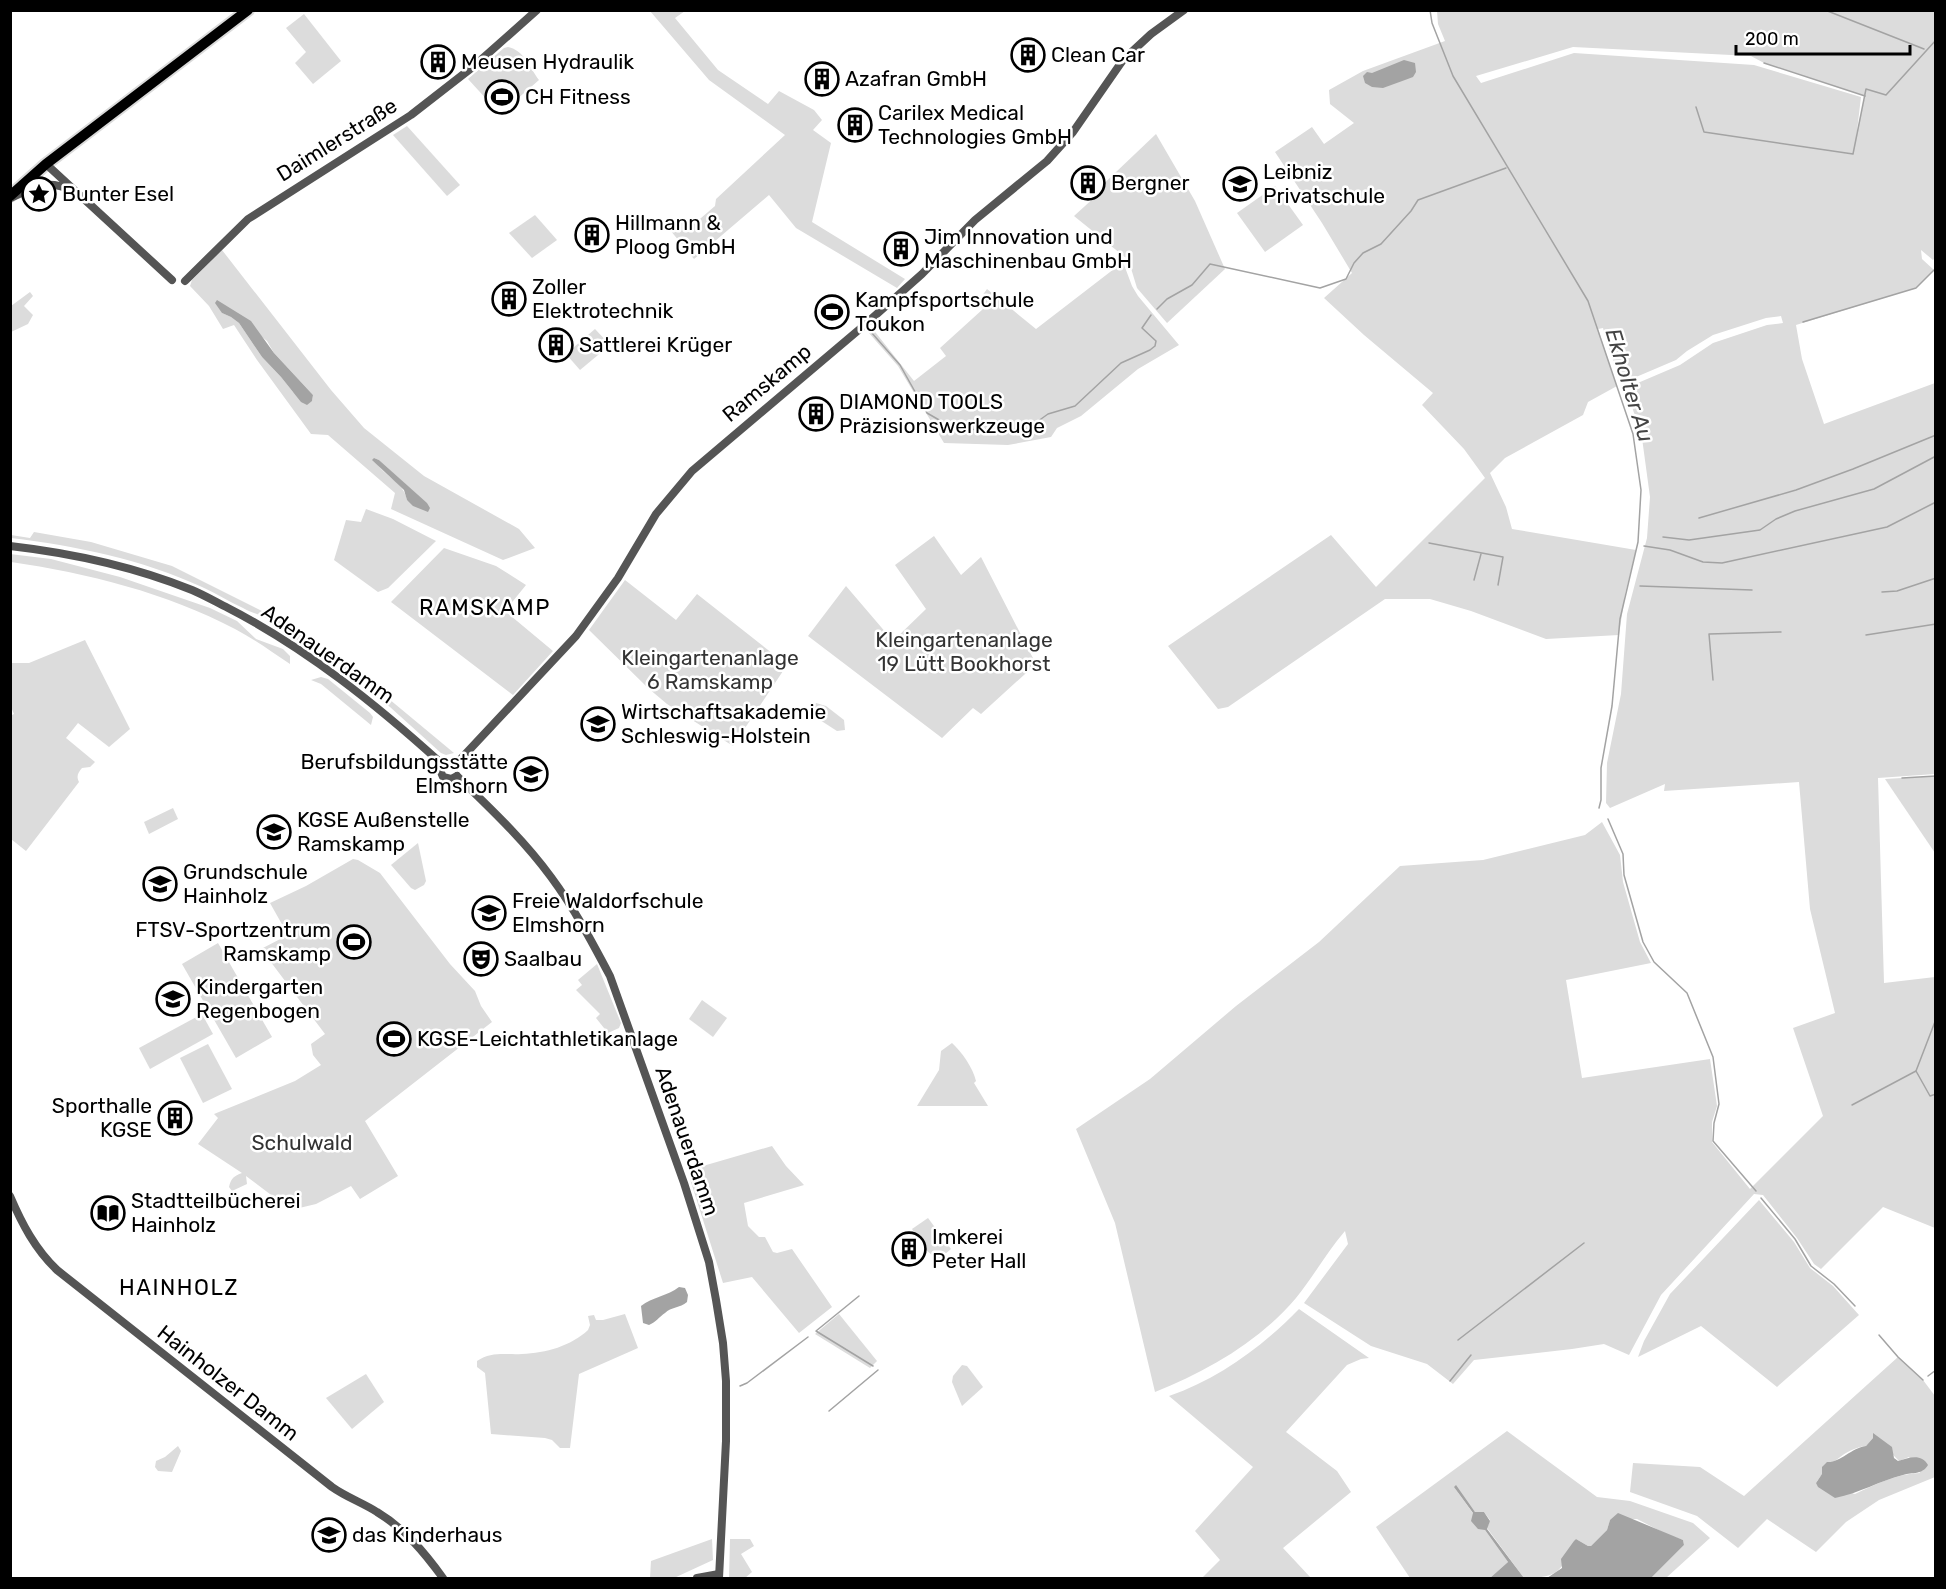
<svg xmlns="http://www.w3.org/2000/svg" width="1946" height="1589" viewBox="0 0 1946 1589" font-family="Rubik,sans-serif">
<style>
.green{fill:#dcdcdc;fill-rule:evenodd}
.water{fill:#a3a3a3}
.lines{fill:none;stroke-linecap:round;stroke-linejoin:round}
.stream{stroke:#a3a3a3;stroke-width:1.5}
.primary-casing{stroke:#dbdbdb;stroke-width:14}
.tertiary{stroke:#555;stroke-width:8}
.primary{stroke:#000;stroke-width:10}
.labels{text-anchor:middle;stroke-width:5;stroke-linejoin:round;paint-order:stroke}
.poi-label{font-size:21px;fill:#000;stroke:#fff;text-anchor:start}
.street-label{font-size:21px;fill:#000;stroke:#fff}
.park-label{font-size:21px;fill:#333;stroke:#fff}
.water-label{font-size:22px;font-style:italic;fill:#444;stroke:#fff}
.neighbourhood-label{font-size:22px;letter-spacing:1.5px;fill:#000;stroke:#fff}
</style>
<rect width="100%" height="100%" fill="#fff"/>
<g class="green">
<polygon points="650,11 685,11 675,18 718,70 768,104 779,91 814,110 822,120 813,130 831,143 812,222 905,279 897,288 796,228 769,195 694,259 670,230 686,218 694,224 715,206 716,199 785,135 709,80"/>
<path d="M1437 11H1935V258L1933 260 1921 250 1922 259 1934 270 1916 288 1796 325 1802 359 1824 424 1935 383V774L1878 778 1884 983 1935 977V1228L1883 1207 1821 1269 1814 1264 1797 1238 1763 1195 1754 1194 1661 1295 1629 1355 1604 1344 1572 1349 1474 1360 1453 1384 1427 1364 1371 1346 1304 1303 1348 1244 1345 1231C1327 1252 1313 1277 1296 1298 1259 1342 1207 1371 1155 1392L1115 1223 1076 1129 1150 1079 1236 1006 1319 942 1400 866 1483 860 1585 835 1602 822 1620 855 1623 882 1640 942 1651 963 1566 980 1582 1078 1710 1059 1717 1106 1712 1122V1142L1750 1189 1823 1116 1793 1028 1835 1013 1810 909 1799 782 1664 791 1665 784 1610 808 1606 803 1607 763 1621 694 1627 614 1647 538 1650 497 1642 438 1626 388 1680 365 1713 343 1767 325 1783 323 1781 316 1766 318 1713 335 1687 351 1676 360 1622 383 1609 349 1603 328 1598 329 1617 386 1588 402 1583 415 1505 458 1490 473 1506 507 1512 529 1636 550 1625 594 1619 635 1546 639 1471 611 1430 599H1385L1228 707 1218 709 1168 646 1331 535 1376 587 1485 478 1464 449 1422 405 1433 393 1364 335 1324 298 1352 273 1322 223 1275 152 1312 127 1324 144 1354 123 1330 104 1329 90 1363 71 1445 41 1438 24ZM1573 47 1751 56 1764 63 1865 96 1856 139 1861 97 1754 65 1574 53 1481 83 1476 76Z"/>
<polygon points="304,14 341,61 313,84 295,63 306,52 286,28"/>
<path d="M508 47C524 50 530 68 539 80L500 114 468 79 504 48Z"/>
<polygon points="407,126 460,185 447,196 393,135"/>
<polygon points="1156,134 1195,201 1225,269 1167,323 1137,288 1130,265 1126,258 1074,216 1096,196 1094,193"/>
<polygon points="1275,186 1303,225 1265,252 1237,213"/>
<polygon points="535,215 557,240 532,258 509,233"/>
<path d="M222 250 331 390 364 428 424 476 519 529 535 548 503 560 391 509 395 493 328 435 311 434 257 360 234 325 223 329 209 306 190 286 192 280ZM221 303 267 341 274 353 313 395 312 401 293 392 281 377 262 357 239 323 231 317 222 313ZM374 458 379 460 426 503 407 500C404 481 380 475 374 458Z"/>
<polygon points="1123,262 1132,286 1138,296 1179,345 1138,369 1081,416 1057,428 1051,437 1008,445 944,443 898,366 868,332 872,328 914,381 946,356 940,348 983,309 977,303 987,289 1036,329"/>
<polygon points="30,292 33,296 24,306 33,315 28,324 11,332 11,306"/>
<polygon points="595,329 610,345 580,370 566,354"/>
<polygon points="366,509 393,519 436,541 388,588 378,592 334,560 346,520 361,522"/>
<path d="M34 532 91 542 172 566 278 619 315 645C296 647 284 626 268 619 260 614 251 613 243 608 229 602 216 593 202 587 141 559 76 546 11 538V535L30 538Z"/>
<polygon points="934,536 961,575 981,557 1036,664 981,714 973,708 942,738 808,636 846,586 893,641 926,609 895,565"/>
<polygon points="444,548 496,566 526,585 505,611 553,651 513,695 391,602"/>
<path d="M10 554 51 559 120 577 210 608 237 621 256 639 283 649 290 656V664C272 652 254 639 235 629 167 593 87 573 11 562Z"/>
<polygon points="625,580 676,620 697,594 787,665 733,746 667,704 648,688 589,630"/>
<path d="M85 640 130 729 109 747 78 723 66 738 95 762 90 767 82 768C78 773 76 776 79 782L26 851 11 839 10 716 14 714 11 707V663H29Z"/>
<polygon points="336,655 454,753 446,755 441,753 390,707 342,670"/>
<polygon points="321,677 328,679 370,713 373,717 371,725 321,684 311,680"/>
<polygon points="816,703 826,706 844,720 845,730 837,731 809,713"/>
<polygon points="1935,776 1936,776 1935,853 1885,779"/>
<polygon points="173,808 178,819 149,834 144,822"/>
<polygon points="418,843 426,881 424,885 415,890 411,888 391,865"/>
<path d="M353 859 358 860 380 873 450 964 475 991 481 1006 492 1022 365 1121 398 1176 360 1199 351 1186 316 1204 291 1210 246 1176 247 1184 232 1191 229 1187C231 1178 234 1176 242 1173L198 1144 218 1118 214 1114 295 1081 321 1065 313 1055 311 1044 325 1034 261 949 288 935 270 903 306 886Z"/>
<polygon points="218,943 272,1037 236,1058 182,964"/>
<polygon points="597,964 621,1023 619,1028 608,1033 596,1018 600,1014 576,990 582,985 578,980"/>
<polygon points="702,1000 727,1018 713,1037 689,1019"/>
<polygon points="202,1014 213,1034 150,1069 139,1048"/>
<path d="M952 1043C962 1052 973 1068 976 1081L974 1083 988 1106H917L939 1070 941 1051Z"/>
<polygon points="208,1044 232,1089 203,1103 180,1058"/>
<polygon points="772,1146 786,1166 804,1185 744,1203 748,1226 759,1237 765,1237 773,1252 777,1253 792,1249 832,1307 799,1333 752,1277 723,1283 690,1179 690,1173 696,1168"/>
<polygon points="1759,1200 1794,1242 1810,1268 1833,1286 1859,1315 1777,1387 1701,1326 1638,1357 1644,1341 1670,1294"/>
<polygon points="928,1218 951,1249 938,1260 926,1250 912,1229"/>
<path d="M1299 1309 1369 1358 1361 1359 1347 1365 1286 1432 1337 1471 1351 1492 1283 1548 1311 1578H1202L1220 1560 1195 1531 1253 1467 1169 1396C1219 1379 1263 1346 1299 1309Z"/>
<path d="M625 1314 638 1348 579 1374 570 1448H560L552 1440 545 1438 491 1434 485 1373 477 1367V1361C492 1351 506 1355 522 1354 546 1353 571 1346 588 1330L590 1325 588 1316 594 1315 596 1320H603Z"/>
<polygon points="839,1314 877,1361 870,1368 815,1334"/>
<path d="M1898 1357 1923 1380 1935 1396V1477L1879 1500 1846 1522 1816 1552 1767 1519 1738 1548 1697 1516 1630 1492 1633 1463 1700 1467 1744 1496ZM1873 1434 1899 1461 1909 1457 1920 1473C1896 1474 1876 1484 1855 1494L1816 1483C1827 1466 1846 1448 1866 1446L1873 1438Z"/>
<polygon points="962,1365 967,1366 983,1387 962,1406 952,1382 953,1376"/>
<polygon points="366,1374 384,1402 352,1429 326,1398"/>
<path d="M1507 1431 1597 1497 1630 1501 1693 1523 1710 1538 1666 1578H1651L1684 1545 1683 1540 1666 1534 1637 1519 1610 1520 1607 1530 1591 1546H1588L1576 1539C1561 1570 1561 1578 1524 1578L1487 1528 1490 1520 1484 1512H1475L1454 1487 1508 1562 1490 1578H1410L1376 1527Z"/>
<polygon points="178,1446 181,1451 172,1472 158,1471 155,1467 156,1461 165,1457"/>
<polygon points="712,1539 713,1560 674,1578 650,1578 651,1561"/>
<polygon points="730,1539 750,1539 754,1546 741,1554 752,1572 745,1578 729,1578"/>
</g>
<g class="water">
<polygon points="1404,60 1415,63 1416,72 1413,77 1405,80 1383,88 1372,87 1365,83 1363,76 1367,72 1372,73"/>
<polygon points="217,300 251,321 274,353 313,395 312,401 307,405 301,402 281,377 262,357 239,323 231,317 222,313 215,303"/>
<polygon points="374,458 379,460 427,503 430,508 428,512 413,506 407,500 404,490 372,460"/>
<path d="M679 1287 685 1288 688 1295 687 1302C680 1308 671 1307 665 1313 659 1317 656 1322 649 1325L643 1323 641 1306C652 1297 668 1296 679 1287Z"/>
<path d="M1873 1433 1892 1447 1894 1458 1898 1461C1909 1458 1921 1453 1928 1465 1922 1475 1913 1472 1903 1475 1879 1481 1860 1493 1835 1498L1818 1487 1816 1483 1822 1474V1467L1827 1462C1840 1463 1851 1448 1866 1446L1873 1438Z"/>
<polygon points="1456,1485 1475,1512 1484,1512 1490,1521 1487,1529 1524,1578 1490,1578 1508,1562 1485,1530 1478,1529 1471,1521 1473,1513 1454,1487"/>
<polygon points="1618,1513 1683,1540 1684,1545 1651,1578 1547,1578 1562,1568 1561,1559 1574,1541 1576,1539 1588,1546 1591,1546 1607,1530 1610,1520"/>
</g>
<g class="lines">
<g class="stream">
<polyline points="1430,10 1432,23 1453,76 1588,301 1633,434 1641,490 1638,542 1620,619 1612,706 1601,768 1601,800 1599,808"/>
<polyline points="1825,10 1924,49"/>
<polyline points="1764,63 1865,96"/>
<polyline points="1696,107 1704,132 1853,154 1866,89 1886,95 1936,40"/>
<polyline points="1157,309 1167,299 1192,285 1210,264 1320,288 1346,279 1354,263 1363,253 1381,244 1411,211 1418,200 1506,168"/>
<polyline points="1803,322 1916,288 1934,270 1936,272"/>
<polyline points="871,332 900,365 927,413 953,428 982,430 1006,425 1018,431 1027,429 1048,414 1075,406 1121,363 1150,350 1155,346 1156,341 1142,328 1151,315"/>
<polyline points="1699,518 1796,490 1853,469 1936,435"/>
<polyline points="1663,537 1689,540 1760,530 1776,519 1795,511 1874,489 1936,456"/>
<polyline points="1429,543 1503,557 1498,585"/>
<polyline points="1644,546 1670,550 1703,562 1722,563 1887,527 1936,502"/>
<polyline points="1474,580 1481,554"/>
<polyline points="1640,586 1752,590"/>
<polyline points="1882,592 1897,591 1936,578"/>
<polyline points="1866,635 1936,624"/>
<polyline points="1713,680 1709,634 1781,632"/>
<polyline points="1902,778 1936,776"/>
<polyline points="1608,819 1623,854 1624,875 1643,942 1654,962 1687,993 1713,1057 1719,1104 1714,1123 1713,1141 1756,1191"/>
<polyline points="1916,1071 1936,1019"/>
<polyline points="1852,1105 1916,1071 1930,1096 1936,1094"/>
<polyline points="1761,1198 1795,1239 1811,1266 1834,1284 1855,1306"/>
<polyline points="859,1296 816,1331 873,1366"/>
<polyline points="1879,1335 1898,1357 1923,1380"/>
<polyline points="1458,1340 1584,1243"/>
<polyline points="1928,1376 1936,1370"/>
<polyline points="1450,1381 1471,1355"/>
<polyline points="740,1386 747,1383 808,1337"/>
<polyline points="829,1411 878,1370"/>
</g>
<defs>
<polyline id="primary" points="10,196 46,164 248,10"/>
</defs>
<use href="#primary" class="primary-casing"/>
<g class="tertiary">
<polyline points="46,164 172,280"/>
<path d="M11 198C34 187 47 179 71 190"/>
<polyline points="185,281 248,219 411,115 474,66 537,10"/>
<path d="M10 546C71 553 135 567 192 590 204 595 216 602 228 608 306 648 377 705 442 764"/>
<polyline points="457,763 576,636 618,578 656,514 692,471 861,328 922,274 975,220 1047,161 1073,132 1123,60 1151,34 1184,10"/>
<polyline points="442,764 440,770 443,777 451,779 457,776"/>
<path d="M457 776C490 808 524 840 551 877 574 908 592 942 610 976L684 1183 709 1262 716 1300 723 1343 726 1381V1441L719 1578"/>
<path d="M10 1196C22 1224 35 1249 57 1270L332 1487C346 1497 363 1503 377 1512 405 1529 424 1552 443 1578"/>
<polyline points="697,1578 719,1574"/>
</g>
<use href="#primary" class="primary"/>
</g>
<defs>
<symbol id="building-ring" viewBox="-11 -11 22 22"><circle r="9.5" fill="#fff" stroke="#000" stroke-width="1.5"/><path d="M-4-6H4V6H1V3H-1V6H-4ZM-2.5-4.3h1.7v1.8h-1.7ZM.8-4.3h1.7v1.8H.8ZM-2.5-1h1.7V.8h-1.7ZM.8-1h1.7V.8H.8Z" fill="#000"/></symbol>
<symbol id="stadium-ring" viewBox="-11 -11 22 22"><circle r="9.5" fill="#fff" stroke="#000" stroke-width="1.5"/><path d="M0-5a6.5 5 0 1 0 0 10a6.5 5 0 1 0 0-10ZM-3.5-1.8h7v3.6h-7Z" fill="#000"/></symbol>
<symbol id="school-ring" viewBox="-11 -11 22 22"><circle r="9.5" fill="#fff" stroke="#000" stroke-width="1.5"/><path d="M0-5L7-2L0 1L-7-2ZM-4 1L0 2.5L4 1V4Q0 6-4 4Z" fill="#000"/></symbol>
<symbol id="sight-ring" viewBox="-11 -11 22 22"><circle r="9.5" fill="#fff" stroke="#000" stroke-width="1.5"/><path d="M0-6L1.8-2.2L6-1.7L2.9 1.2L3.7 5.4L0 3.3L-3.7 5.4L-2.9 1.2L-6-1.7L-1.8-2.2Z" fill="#000"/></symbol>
<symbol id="theatre-ring" viewBox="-11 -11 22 22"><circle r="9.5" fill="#fff" stroke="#000" stroke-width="1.5"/><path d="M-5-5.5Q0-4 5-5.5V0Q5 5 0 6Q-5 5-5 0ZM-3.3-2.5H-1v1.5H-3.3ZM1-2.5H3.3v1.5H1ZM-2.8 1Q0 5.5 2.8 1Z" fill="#000"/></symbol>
<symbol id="library-ring" viewBox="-11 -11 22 22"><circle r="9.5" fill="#fff" stroke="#000" stroke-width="1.5"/><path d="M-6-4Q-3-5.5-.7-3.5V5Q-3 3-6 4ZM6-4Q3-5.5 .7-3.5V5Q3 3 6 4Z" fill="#000"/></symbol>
</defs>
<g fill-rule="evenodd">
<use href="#building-ring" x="1009" y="36" width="38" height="38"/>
<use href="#building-ring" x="419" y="43" width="38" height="38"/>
<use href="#building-ring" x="803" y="60" width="38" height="38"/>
<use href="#stadium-ring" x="483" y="78" width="38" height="38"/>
<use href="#building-ring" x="836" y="106" width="38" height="38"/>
<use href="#building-ring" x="1069" y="164" width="38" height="38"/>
<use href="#school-ring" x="1221" y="165" width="38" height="38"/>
<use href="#sight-ring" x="20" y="175" width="38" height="38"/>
<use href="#building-ring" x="573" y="216" width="38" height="38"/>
<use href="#building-ring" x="882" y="230" width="38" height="38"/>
<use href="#building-ring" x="490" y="280" width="38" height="38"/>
<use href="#stadium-ring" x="813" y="293" width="38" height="38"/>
<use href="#building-ring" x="537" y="326" width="38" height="38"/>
<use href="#building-ring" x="797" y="395" width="38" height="38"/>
<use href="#school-ring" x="579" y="705" width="38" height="38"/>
<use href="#school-ring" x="512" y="755" width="38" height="38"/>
<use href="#school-ring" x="255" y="813" width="38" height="38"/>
<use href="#school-ring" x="141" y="865" width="38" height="38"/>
<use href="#school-ring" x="470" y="894" width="38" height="38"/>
<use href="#stadium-ring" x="335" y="923" width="38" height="38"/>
<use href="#theatre-ring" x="462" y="940" width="38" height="38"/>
<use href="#school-ring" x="154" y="980" width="38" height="38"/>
<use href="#stadium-ring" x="375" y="1020" width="38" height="38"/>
<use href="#building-ring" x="156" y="1099" width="38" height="38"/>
<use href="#library-ring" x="89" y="1194" width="38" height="38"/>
<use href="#building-ring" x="890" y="1230" width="38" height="38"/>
<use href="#school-ring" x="310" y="1516" width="38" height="38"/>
</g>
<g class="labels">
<g class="poi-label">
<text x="1051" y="62">Clean Car</text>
<text x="461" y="69">Meusen Hydraulik</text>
<text x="845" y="86">Azafran GmbH</text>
<text x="525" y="104">CH Fitness</text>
<text x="878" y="120">Carilex Medical<tspan x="878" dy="24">Technologies GmbH</tspan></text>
<text x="1263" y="179">Leibniz<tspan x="1263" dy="24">Privatschule</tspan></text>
<text x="1111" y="190">Bergner</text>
<text x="62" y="201">Bunter Esel</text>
<text x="615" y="230">Hillmann &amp;<tspan x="615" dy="24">Ploog GmbH</tspan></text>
<text x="924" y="244">Jim Innovation und<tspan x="924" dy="24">Maschinenbau GmbH</tspan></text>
<text x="532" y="294">Zoller<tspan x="532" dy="24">Elektrotechnik</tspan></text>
<text x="855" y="307">Kampfsportschule<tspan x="855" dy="24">Toukon</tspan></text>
<text x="579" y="352">Sattlerei Krüger</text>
<text x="839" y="409">DIAMOND TOOLS<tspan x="839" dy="24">Präzisionswerkzeuge</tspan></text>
<text x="621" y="719">Wirtschaftsakademie<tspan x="621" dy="24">Schleswig-Holstein</tspan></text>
<text x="508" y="769" text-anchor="end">Berufsbildungsstätte<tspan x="508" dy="24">Elmshorn</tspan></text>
<text x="297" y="827">KGSE Außenstelle<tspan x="297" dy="24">Ramskamp</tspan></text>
<text x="183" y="879">Grundschule<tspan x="183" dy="24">Hainholz</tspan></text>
<text x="512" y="908">Freie Waldorfschule<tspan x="512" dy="24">Elmshorn</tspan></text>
<text x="331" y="937" text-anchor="end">FTSV-Sportzentrum<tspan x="331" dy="24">Ramskamp</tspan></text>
<text x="504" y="966">Saalbau</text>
<text x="196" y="994">Kindergarten<tspan x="196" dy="24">Regenbogen</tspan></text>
<text x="417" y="1046">KGSE-Leichtathletikanlage</text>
<text x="152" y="1113" text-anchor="end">Sporthalle<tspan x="152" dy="24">KGSE</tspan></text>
<text x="131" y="1208">Stadtteilbücherei<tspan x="131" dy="24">Hainholz</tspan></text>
<text x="932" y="1244">Imkerei<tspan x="932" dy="24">Peter Hall</tspan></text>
<text x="352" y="1542">das Kinderhaus</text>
</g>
<g class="street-label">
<text transform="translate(337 140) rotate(-32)" y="7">Daimlerstraße</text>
<text transform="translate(767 383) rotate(-40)" y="7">Ramskamp</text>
<text transform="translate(328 654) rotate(35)" y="7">Adenauerdamm</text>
<text transform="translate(687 1141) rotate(71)" y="7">Adenauerdamm</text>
<text transform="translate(228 1383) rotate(38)" y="7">Hainholzer Damm</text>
</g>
<g class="park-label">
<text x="964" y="647">Kleingartenanlage<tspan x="964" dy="24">19 Lütt Bookhorst</tspan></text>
<text x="710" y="665">Kleingartenanlage<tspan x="710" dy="24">6 Ramskamp</tspan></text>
<text x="302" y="1150">Schulwald</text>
</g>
<g class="water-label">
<text transform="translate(1630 385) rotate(73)" y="8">Ekholter Au</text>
</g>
<g class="neighbourhood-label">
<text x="485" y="615">RAMSKAMP</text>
<text x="179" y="1295">HAINHOLZ</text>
</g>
</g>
<rect width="1946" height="1589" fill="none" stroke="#000000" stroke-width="24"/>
<path d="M1736 45v9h174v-9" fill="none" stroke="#000000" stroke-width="3"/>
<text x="1745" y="45" font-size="18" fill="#000000" stroke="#ffffff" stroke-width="4.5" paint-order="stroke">200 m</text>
</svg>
